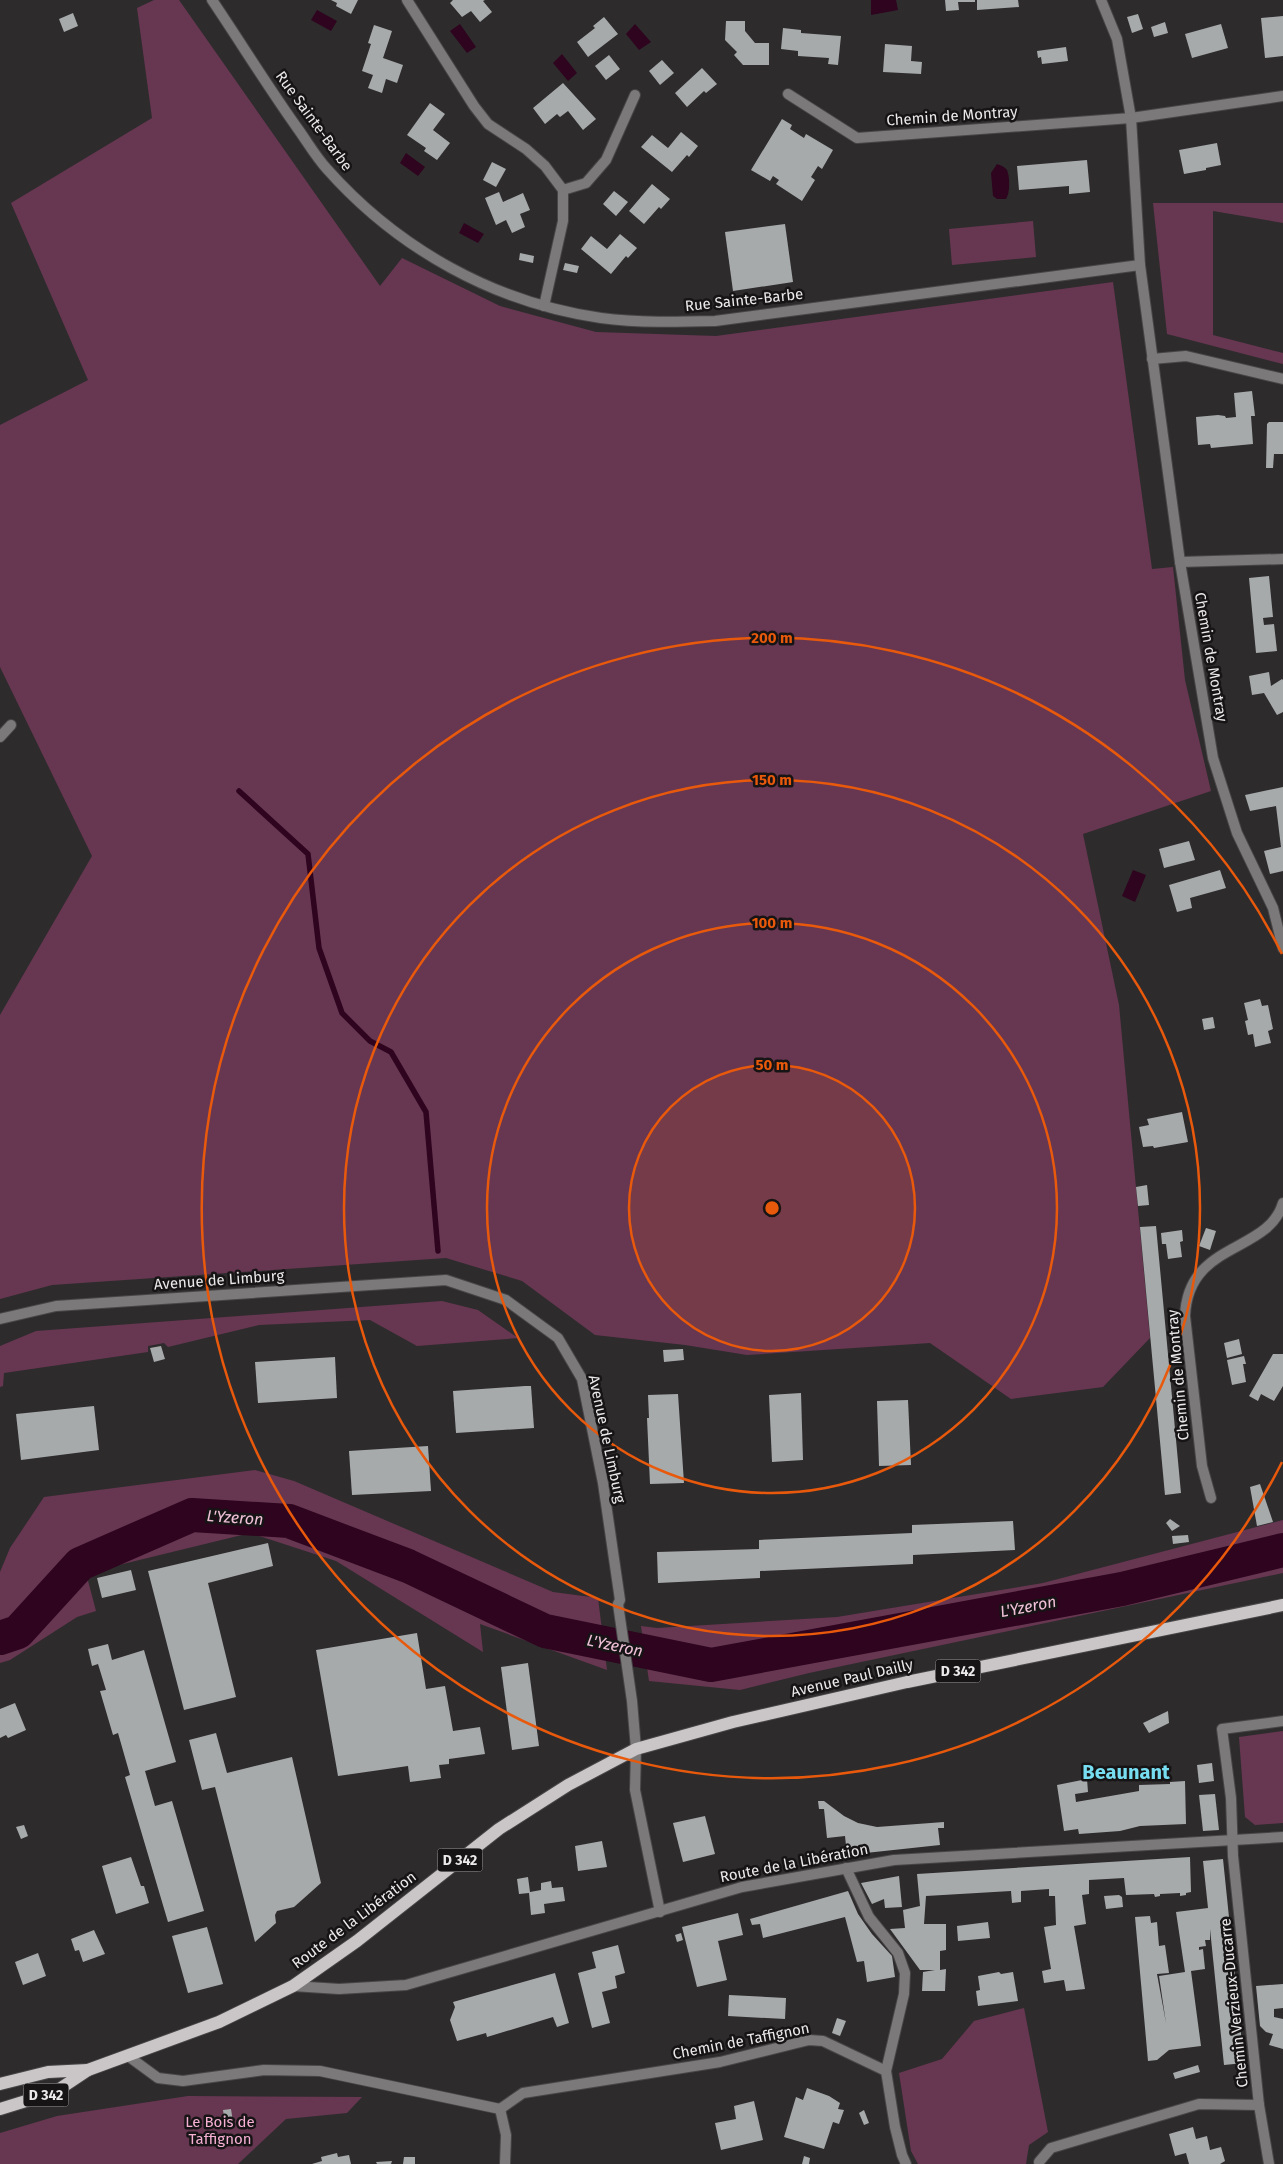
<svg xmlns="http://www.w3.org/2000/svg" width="1283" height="2164" viewBox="0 0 1283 2164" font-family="'Fira Sans',sans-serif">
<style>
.green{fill:#673751}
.water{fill:#2e041e}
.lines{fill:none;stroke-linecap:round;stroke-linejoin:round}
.stream{stroke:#2e041e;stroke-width:5.5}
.river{stroke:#2e041e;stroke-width:34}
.building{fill:#a6aaab}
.minor-casing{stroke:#484647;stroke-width:12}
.tertiary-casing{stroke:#484647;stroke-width:12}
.primary-casing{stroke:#484647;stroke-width:14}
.minor{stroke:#7b797a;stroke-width:10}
.tertiary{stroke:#7b797a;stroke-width:10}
.primary{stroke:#cac6c8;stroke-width:12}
.ring{fill:none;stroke:#e8590c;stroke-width:2.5}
.labels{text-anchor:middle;stroke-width:5;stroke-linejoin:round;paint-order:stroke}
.shield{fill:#161415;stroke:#aba9aa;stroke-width:1}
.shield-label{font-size:14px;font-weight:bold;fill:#ebe9ea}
.street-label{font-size:15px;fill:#ebe9ea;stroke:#161415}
.park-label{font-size:15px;fill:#f7b0d4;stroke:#161415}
.water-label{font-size:16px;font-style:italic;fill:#f1c1d9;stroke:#161415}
.district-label{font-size:20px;font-weight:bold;fill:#77def2;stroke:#161415}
.centre{fill:#e8590c;stroke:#161415;stroke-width:2.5}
.ring-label{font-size:15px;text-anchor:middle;font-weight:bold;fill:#e8590c;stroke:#161415;stroke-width:5;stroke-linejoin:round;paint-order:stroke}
</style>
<rect width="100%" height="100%" fill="#2e2b2d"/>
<g class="green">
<polygon points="154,0 179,0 380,286 402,258 500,306 596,332 716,336 1113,282 1152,569 1173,567 1185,680 1211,791 1083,834 1119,1005 1150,1338 1103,1387 1011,1399 930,1343 747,1355 685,1345 595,1335 522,1281 446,1258 52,1285 0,1299 0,1015 92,856 0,667 0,425 88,380 11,203 152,118 137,8"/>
<polygon points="1153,203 1283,203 1283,223 1213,211 1213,335 1283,353 1283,364 1167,334"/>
<polygon points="1033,221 1036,257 952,265 949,229"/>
<polygon points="442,1301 478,1310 518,1338 417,1346 370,1320 259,1325 168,1347 164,1343 148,1346 148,1352 4,1373 3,1386 0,1387 0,1346 36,1331"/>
<polygon points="255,1470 294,1481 553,1592 598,1598 607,1670 480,1624 483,1652 336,1561 250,1533 86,1573 96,1611 77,1617 10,1660 0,1663 0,1572 10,1548 44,1497"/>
<polygon points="1283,1520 1283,1573 809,1673 740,1690 649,1681 641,1626 657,1628 837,1617 1043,1583"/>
<polygon points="1283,1731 1283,1823 1255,1825 1245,1817 1239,1737"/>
<polygon points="1024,2008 1048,2132 1029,2145 1026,2164 918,2164 911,2151 899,2073 942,2059 974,2021"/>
<polygon points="188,2096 362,2097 347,2113 286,2119 238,2164 0,2164 0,2133 57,2116"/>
</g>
<g class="water">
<polygon points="871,0 896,0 898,10 871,15"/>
<polygon points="317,10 337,21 331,31 311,20"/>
<polygon points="460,24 476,47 467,53 450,31"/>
<polygon points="635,24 651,42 639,50 626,34"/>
<polygon points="562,54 577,73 568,81 553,63"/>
<polygon points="406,153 425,167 418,176 400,163"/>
<path d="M997 164C1000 165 1005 167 1007 170 1010 177 1010 194 1006 199H997L993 196 991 173Z"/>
<polygon points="464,223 484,234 478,243 459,233"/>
<polygon points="1133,870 1146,875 1135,902 1122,896"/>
</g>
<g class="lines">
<polyline class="stream" points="239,791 308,854 319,948 342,1013 370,1041 391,1052 426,1112 438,1251"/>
<polyline class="river" points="0,1638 18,1632 80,1564 192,1515 289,1521 408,1566 545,1631 711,1665 1122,1589 1283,1550"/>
</g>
<g class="building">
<polygon points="331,0 358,0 351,14 336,6 337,3"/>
<polygon points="453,0 485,0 483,1 492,12 480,22 471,11 462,17 450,3"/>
<polygon points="945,0 975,0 975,2 958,2 959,10 946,11"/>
<polygon points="977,0 1018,0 1019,7 977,10"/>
<polygon points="73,13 78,26 64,32 59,19"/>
<polygon points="1138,14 1143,29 1132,33 1127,17"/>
<polygon points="1283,16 1283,56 1265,58 1261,18"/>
<polygon points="604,17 618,34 588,57 577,42 595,28 593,26"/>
<polygon points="726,21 745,21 745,31 755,43 769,43 769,65 743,65 734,55 737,52 725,40"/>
<polygon points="1165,22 1168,33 1154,37 1151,27"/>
<polygon points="1221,24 1228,48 1192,58 1185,34"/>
<polygon points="374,25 392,31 383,58 403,65 397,83 386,79 382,93 368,88 373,75 362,71 371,44 368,43"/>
<polygon points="783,28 801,30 801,33 841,36 838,65 828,64 829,58 798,56 798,51 781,49"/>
<polygon points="885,44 912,46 911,61 922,62 921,74 883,72"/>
<polygon points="1066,47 1068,61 1042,64 1041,57 1038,58 1037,51"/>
<polygon points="609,55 620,69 606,80 595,66"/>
<polygon points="662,60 674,73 660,85 649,71"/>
<polygon points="702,68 717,84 706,93 704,91 687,107 675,93"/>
<polygon points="563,83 596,119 583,130 568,111 560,117 557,114 545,124 533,108"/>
<polygon points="430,103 445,114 433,130 450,143 437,160 424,151 426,148 407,135"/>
<polygon points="782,119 792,125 790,129 804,138 806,134 833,150 822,169 818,166 811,177 815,180 802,201 776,184 779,180 773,176 770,181 751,170"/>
<polygon points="681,132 698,146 689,157 687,155 672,172 641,147 652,135 668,148"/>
<polygon points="1217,143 1221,165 1206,168 1206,170 1184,174 1179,150"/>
<polygon points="1087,160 1090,192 1069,194 1069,186 1019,190 1017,166"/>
<polygon points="492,162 506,169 496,187 483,180"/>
<polygon points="652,184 670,199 661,209 659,207 644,224 629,211"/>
<polygon points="614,191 628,202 616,216 603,204"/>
<polygon points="499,192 503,202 523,193 530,210 520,214 525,227 512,233 506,220 496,225 485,198"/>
<polygon points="785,224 793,282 733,291 725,232"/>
<polygon points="620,234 637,248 628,258 626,256 611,274 581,249 591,236 607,249"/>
<polygon points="520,253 534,256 533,263 519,260"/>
<polygon points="565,263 579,266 577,273 563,270"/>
<polygon points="1252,391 1255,416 1251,416 1253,444 1211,448 1210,444 1198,445 1196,417 1218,415 1225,416 1226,418 1236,417 1234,393"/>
<polygon points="1269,422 1283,422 1283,454 1274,454 1273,468 1266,468 1267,424"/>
<polygon points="1269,576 1273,617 1263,618 1264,625 1274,624 1277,651 1256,653 1249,578"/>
<polygon points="1269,672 1271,686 1282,679 1283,680 1283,712 1277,715 1264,693 1252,695 1249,676"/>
<polygon points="1283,787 1283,871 1270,874 1264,851 1281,847 1276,806 1250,811 1245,795"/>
<polygon points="1189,841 1195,860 1164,868 1159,849"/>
<polygon points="1220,870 1226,888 1190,898 1192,908 1177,912 1169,885"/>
<polygon points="1260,999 1262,1006 1268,1005 1273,1029 1268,1031 1271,1043 1255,1047 1253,1034 1248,1035 1245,1021 1248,1020 1244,1003"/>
<polygon points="1213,1017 1215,1028 1204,1030 1202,1019"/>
<polygon points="1182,1112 1188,1142 1154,1148 1153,1146 1143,1147 1139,1127 1149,1125 1147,1119"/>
<polygon points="1147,1185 1149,1205 1138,1206 1136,1187"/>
<polygon points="1156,1226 1181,1493 1165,1495 1140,1227"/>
<polygon points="1206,1228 1216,1231 1210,1250 1199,1246"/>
<polygon points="1182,1230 1183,1241 1180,1242 1182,1257 1168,1259 1166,1244 1162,1244 1161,1233"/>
<polygon points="1239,1339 1242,1354 1227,1358 1224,1343"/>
<polygon points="161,1346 165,1359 154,1362 150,1348"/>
<polygon points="683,1349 684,1360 664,1362 663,1350"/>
<polygon points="1273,1354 1283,1354 1283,1386 1274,1401 1261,1394 1258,1401 1249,1396"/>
<polygon points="1244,1356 1246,1364 1243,1364 1246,1382 1232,1385 1227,1360"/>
<polygon points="335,1357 337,1398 258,1403 255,1362"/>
<polygon points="525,1386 531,1386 534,1428 456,1433 453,1391"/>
<polygon points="801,1393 803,1460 772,1462 769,1395"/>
<polygon points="678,1394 684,1483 650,1484 647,1418 649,1418 648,1395"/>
<polygon points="908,1400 911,1465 879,1466 877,1401"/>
<polygon points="94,1406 99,1450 21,1460 16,1414"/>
<polygon points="428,1446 431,1491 352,1495 349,1451"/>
<polygon points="1260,1484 1273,1522 1257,1526 1250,1487"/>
<polygon points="1170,1519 1180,1526 1172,1531 1166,1523"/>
<polygon points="1013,1521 1015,1550 913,1555 913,1564 760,1571 760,1578 658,1583 657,1552 759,1549 759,1540 912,1533 912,1525"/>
<polygon points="1188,1535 1189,1542 1173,1544 1172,1536"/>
<polygon points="268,1543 273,1566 208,1583 236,1697 184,1710 148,1571"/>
<polygon points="131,1570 136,1590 102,1598 97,1578"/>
<polygon points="417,1633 426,1689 445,1686 453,1731 480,1727 485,1754 449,1759 449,1764 439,1765 441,1778 410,1782 408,1766 338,1776 316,1650"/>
<polygon points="108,1644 112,1660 144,1650 176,1762 145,1771 155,1806 172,1801 204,1911 168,1922 125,1777 130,1775 118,1733 113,1735 100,1691 106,1690 98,1664 92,1666 88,1649"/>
<polygon points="528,1663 539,1746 512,1750 501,1667"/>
<polygon points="15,1703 26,1730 8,1738 6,1735 0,1738 0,1709"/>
<polygon points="1168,1711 1169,1723 1149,1733 1143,1723"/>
<polygon points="216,1733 227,1773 292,1757 321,1883 294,1907 277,1911 275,1915 276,1923 255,1942 215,1787 202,1790 189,1740"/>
<polygon points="1212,1763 1214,1781 1199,1783 1197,1765"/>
<polygon points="1087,1779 1088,1792 1075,1794 1076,1802 1139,1791 1139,1785 1170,1784 1170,1782 1185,1781 1186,1824 1140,1826 1120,1831 1079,1834 1078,1829 1064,1831 1057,1785"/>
<polygon points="1215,1794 1219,1830 1203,1831 1199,1795"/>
<polygon points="818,1801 824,1801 844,1816 858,1823 877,1827 944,1822 944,1828 938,1828 940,1845 847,1855 845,1836 827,1838 824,1809 819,1809"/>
<polygon points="705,1816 715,1854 683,1862 673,1823"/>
<polygon points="24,1825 28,1836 21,1839 16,1827"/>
<polygon points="602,1841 607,1867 578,1871 575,1846"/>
<polygon points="131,1857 141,1886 144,1886 149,1903 116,1914 102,1866"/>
<polygon points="1190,1857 1191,1892 1186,1893 1186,1895 1180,1896 1180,1893 1160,1894 1160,1896 1155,1897 1154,1894 1126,1895 1124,1878 1089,1880 1089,1894 1082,1895 1086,1924 1074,1926 1085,1989 1066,1991 1064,1980 1044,1983 1042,1971 1051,1969 1044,1927 1056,1925 1055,1896 1049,1896 1049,1889 1021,1891 1021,1902 1012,1903 1011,1891 926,1896 924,1924 946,1924 946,1950 940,1951 940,1970 946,1969 945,1991 922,1991 923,1972 935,1970 920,1970 890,1929 905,1928 903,1910 920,1906 917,1874"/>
<polygon points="1223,1859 1244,2063 1224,2065 1210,1929 1210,1940 1205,1940 1206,1946 1199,1947 1199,1950 1203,1949 1205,1969 1191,1971 1201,2046 1169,2050 1157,2060 1148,2061 1135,1917 1150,1916 1151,1923 1157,1922 1159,1946 1165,1945 1169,1973 1157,1974 1166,2023 1159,1976 1185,1972 1176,1912 1208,1908 1203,1861"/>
<polygon points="899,1876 902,1907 885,1908 884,1899 872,1904 861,1883"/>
<polygon points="528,1877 530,1892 541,1890 541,1883 551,1881 552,1888 563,1887 565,1901 544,1904 545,1913 531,1915 529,1893 519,1894 517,1879"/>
<polygon points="848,1891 858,1914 872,1934 892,1956 895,1977 867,1982 864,1961 857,1962 845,1917 763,1938 760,1924 752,1925 750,1919"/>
<polygon points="1119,1895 1122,1897 1123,1907 1106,1909 1104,1896"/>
<polygon points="738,1913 743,1935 718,1941 727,1980 697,1987 682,1927"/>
<polygon points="988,1922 990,1938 958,1941 957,1926"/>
<polygon points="207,1927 223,1984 188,1993 172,1936"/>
<polygon points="94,1930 105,1954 83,1962 79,1950 75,1951 71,1939"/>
<polygon points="681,1933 683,1940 677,1942 675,1935"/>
<polygon points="618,1945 625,1973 615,1976 617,1988 602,1992 610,2023 592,2028 578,1973 596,1968 592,1952"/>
<polygon points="38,1953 46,1976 23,1985 15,1962"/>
<polygon points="999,1972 1001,1974 1013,1972 1018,2001 978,2006 976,1991 980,1990 978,1976"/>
<polygon points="555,1973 569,2023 557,2027 553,2017 487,2037 486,2033 457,2041 450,2020 455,2007 453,2002"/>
<polygon points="1283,1984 1283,2008 1274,2009 1274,2017 1283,2019 1283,2049 1269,2045 1273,2034 1266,2032 1260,2026 1256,1986"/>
<polygon points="729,1995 786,1998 785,2019 728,2016"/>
<polygon points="837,2018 846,2021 840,2036 832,2033"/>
<polygon points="1198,2065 1200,2072 1175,2079 1173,2073"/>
<polygon points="807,2088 829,2096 840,2103 838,2109 844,2110 839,2124 833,2122 824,2149 784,2137 796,2097 803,2100"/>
<polygon points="754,2101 763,2140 721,2150 715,2123 736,2119 734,2106"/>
<polygon points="231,2109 233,2122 225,2123 223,2110"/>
<polygon points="864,2110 869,2123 864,2125 859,2113"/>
<polygon points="1193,2127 1196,2139 1207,2136 1210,2150 1221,2147 1225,2161 1220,2164 1189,2164 1186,2153 1175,2156 1169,2134"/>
<polygon points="337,2153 338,2157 349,2155 351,2164 312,2164 322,2161 321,2157"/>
<polygon points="804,2156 810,2158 809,2164 802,2164"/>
<polygon points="404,2157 415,2157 415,2164 403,2164"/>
<polygon points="392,2161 391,2164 377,2164 376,2162"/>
</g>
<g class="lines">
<defs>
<g id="minor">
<path d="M212 0C241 43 268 87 298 129 308 143 316 157 327 169 398 249 495 303 601 318 639 323 677 322 715 321L1140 265"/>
<polyline points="407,0 474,106 488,124 526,149 545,166 563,190 563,221 544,306"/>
<polyline points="1101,0 1117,39 1131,118 1140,265 1180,562 1213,758 1237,833 1273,908 1283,948"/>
<polyline points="788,94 857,138 1131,118 1283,96"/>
<polyline points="563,190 586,183 606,160 635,95"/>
<polyline points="1152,359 1186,356 1283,379"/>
<polyline points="1180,562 1283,559"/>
<polyline points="0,737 11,725"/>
<path d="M1211 1498 1202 1466 1185 1316C1188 1241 1268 1254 1283 1203"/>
<polyline points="636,1749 635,1790 660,1912"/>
<polyline points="846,1868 869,1917 898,1953 905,1973 904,1994 886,2071 895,2127 902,2155 906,2164"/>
<polyline points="293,1986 339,1989 406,1985 742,1887 894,1860 1283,1837"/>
<polyline points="128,2056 158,2078 183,2081 264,2070 320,2071 500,2109 506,2135 505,2164"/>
<polyline points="500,2109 523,2093 720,2062 809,2040 823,2041 886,2071"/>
<polyline points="1039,2162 1051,2148 1199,2104 1259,2105"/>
<polyline points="1269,2164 1259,2105 1233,1856 1231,1798 1222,1729 1283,1721"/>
</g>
<polyline id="tertiary" points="0,1319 56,1306 446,1280 506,1300 558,1338 582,1379 603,1483 620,1600 618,1604 632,1701 636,1749"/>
<g id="primary">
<polyline points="0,2084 48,2072 88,2070"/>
<polyline points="0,2109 55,2092 88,2070 219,2022 293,1986 357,1941 499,1829 568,1785 636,1749 733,1722 907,1682 1283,1605"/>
</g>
</defs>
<use href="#minor" class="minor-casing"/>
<use href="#tertiary" class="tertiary-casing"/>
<use href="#primary" class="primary-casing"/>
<use href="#minor" class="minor"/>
<use href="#tertiary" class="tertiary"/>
<use href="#primary" class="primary"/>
</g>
<circle cx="772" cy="1208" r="143" fill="#e8590c" fill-opacity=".12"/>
<g class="ring">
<circle cx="772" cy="1208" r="143"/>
<circle cx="772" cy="1208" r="285"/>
<circle cx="772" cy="1208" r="428"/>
<path d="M1282 1462A570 570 0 1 1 1282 954"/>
</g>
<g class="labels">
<g class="shield">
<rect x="935.5" y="1659.5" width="45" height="23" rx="4"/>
<rect x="437.5" y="1848.5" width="45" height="23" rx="4"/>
<rect x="23.5" y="2083.5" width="45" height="23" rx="4"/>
</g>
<g class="shield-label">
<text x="958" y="1676">D 342</text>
<text x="460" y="1865">D 342</text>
<text x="46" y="2100">D 342</text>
</g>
<g class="street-label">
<text transform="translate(952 116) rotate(-4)" y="5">Chemin de Montray</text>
<text transform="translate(314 121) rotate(54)" y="5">Rue Sainte-Barbe</text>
<text transform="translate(744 300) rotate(-6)" y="5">Rue Sainte-Barbe</text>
<text transform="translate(1211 657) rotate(80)" y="5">Chemin de Montray</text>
<text transform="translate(219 1280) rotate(-4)" y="5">Avenue de Limburg</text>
<text transform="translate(1178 1375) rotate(-95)" y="5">Chemin de Montray</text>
<text transform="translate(607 1439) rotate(78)" y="5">Avenue de Limburg</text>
<text transform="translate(852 1678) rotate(-13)" y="5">Avenue Paul Dailly</text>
<text transform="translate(794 1863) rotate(-11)" y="5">Route de la Libération</text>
<text transform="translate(354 1920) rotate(-37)" y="5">Route de la Libération</text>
<text transform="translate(1234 2003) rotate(-96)" y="5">Chemin Verzieux-Ducarre</text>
<text transform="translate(741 2041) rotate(-11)" y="5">Chemin de Taffignon</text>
</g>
<g class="park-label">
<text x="220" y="2127">Le Bois de<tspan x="220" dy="17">Taffignon</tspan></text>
</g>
<g class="water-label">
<text transform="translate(235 1517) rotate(4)" y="6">L'Yzeron</text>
<text transform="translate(1028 1606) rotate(-11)" y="6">L'Yzeron</text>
<text transform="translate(615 1645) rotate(12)" y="6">L'Yzeron</text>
</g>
<g class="district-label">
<text x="1126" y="1779">Beaunant</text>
</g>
</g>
<circle cx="772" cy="1208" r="8" class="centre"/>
<g class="ring-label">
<text x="772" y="643">200 m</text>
<text x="772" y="785">150 m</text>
<text x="772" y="928">100 m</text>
<text x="772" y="1070">50 m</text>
</g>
</svg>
